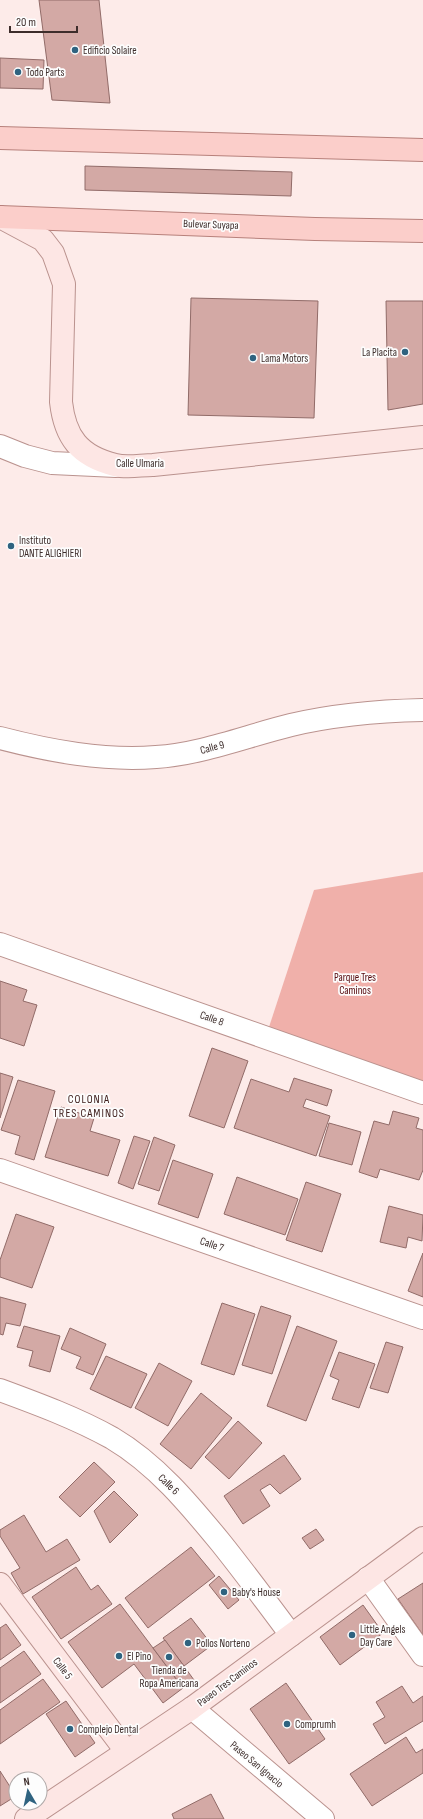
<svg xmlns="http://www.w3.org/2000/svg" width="423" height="1819" viewBox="0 0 423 1819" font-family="'Sofia Sans Condensed',sans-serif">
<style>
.green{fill:#f0b0aa}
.building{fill:#d3a9a5;stroke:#916b68}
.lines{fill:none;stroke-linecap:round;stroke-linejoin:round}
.street-casing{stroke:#ba928e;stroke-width:24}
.secondary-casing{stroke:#ba928e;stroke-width:24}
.primary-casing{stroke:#b7807b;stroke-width:24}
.street{stroke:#fff;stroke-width:22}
.secondary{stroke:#fde6e4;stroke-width:22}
.primary{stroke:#fbceca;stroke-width:22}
.poi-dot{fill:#2f6380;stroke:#fdfdfd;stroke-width:1.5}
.labels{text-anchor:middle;stroke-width:3.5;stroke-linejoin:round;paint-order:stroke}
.poi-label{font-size:11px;fill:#3d2d2b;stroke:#fdfdfd;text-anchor:start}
.street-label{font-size:11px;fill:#3d2d2b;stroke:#fdfdfd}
.park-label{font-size:11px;fill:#54070b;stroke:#fdfdfd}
.neighbourhood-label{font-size:12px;letter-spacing:1px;fill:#41211f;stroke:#fdfdfd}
</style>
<rect width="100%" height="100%" fill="#fdebe9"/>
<polygon class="green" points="423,872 423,1081 269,1027 314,890"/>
<g class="building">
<polygon points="39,0 99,0 110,103 52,100"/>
<polygon points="0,58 44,60 43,89 0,88"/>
<polygon points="85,166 292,172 291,196 85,190"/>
<polygon points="191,298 318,301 314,418 188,415"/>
<polygon points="386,301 423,301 423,404 388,410"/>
<polygon points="0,981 27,990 23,1001 37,1005 24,1046 0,1038"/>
<polygon points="212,1048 248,1061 224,1128 189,1116"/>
<polygon points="0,1073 13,1077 0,1118"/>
<polygon points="294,1078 332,1090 327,1106 306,1099 303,1107 330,1116 316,1156 234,1128 251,1079 289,1092"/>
<polygon points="18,1080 55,1091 34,1160 15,1154 20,1136 1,1130"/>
<polygon points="61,1107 94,1118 90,1131 120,1140 108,1176 45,1157"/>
<polygon points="393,1111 419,1118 416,1128 423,1130 423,1170 419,1180 380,1169 377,1178 359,1172 374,1121 389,1125"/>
<polygon points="329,1123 361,1132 352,1165 319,1156"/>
<polygon points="134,1136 150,1141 133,1189 118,1183"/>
<polygon points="154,1137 175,1145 159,1191 138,1184"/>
<polygon points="173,1160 213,1174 198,1218 158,1204"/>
<polygon points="237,1177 298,1199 285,1235 224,1214"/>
<polygon points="306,1182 341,1194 322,1252 286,1240"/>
<polygon points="389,1206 423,1215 422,1241 408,1237 406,1248 380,1242"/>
<polygon points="16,1214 54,1227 32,1288 0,1277 0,1260"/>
<polygon points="423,1253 423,1297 408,1291"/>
<polygon points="0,1297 26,1304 20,1326 6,1323 3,1335 0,1334"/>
<polygon points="222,1303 255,1314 234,1375 201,1364"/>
<polygon points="261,1306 291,1316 272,1374 242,1365"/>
<polygon points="24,1326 60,1336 50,1372 29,1366 33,1351 17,1347"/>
<polygon points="297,1326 337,1341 306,1421 267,1406"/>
<polygon points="70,1328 106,1344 93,1375 76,1368 81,1357 61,1349"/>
<polygon points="386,1342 403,1347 388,1393 370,1388"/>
<polygon points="339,1352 375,1364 359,1408 332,1399 339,1380 330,1376"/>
<polygon points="106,1356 147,1374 131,1408 90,1389"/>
<polygon points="159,1363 192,1381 168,1426 135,1408"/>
<polygon points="201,1393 232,1418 191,1469 160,1444"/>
<polygon points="238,1421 262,1443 229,1479 205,1457"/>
<polygon points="284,1455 301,1479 280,1494 270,1484 260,1490 270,1506 243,1524 224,1496"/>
<polygon points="94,1462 115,1482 80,1517 59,1497"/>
<polygon points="114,1491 138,1515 110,1543 94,1511"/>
<polygon points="24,1515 46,1552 67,1539 80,1560 23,1594 11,1573 20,1568 0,1536 0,1530"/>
<polygon points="316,1529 324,1540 310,1549 302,1538"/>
<polygon points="191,1547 215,1576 148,1628 125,1598"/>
<polygon points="76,1567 91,1590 98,1585 112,1604 61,1639 32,1597"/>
<polygon points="219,1576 239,1600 228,1609 209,1585"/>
<polygon points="423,1583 423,1635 398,1599"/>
<polygon points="120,1604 183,1688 163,1703 134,1664 102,1688 68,1642"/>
<polygon points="363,1605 383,1633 340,1665 320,1637"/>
<polygon points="191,1618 212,1645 184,1666 163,1638"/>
<polygon points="6,1624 21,1645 0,1660 0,1628"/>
<polygon points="165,1640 194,1680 183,1688 153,1648"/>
<polygon points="24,1651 41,1674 0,1703 0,1668"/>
<polygon points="43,1679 60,1702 0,1744 0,1710"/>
<polygon points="286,1683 325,1739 289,1764 250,1709"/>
<polygon points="402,1686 413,1703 423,1696 423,1721 385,1744 373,1724 385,1717 376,1702"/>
<polygon points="66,1701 95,1743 75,1757 46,1714"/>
<polygon points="406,1737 416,1753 423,1749 423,1773 372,1806 350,1774"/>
<polygon points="0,1771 16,1796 0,1806"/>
<polygon points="211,1794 224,1819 174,1819 172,1814"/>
</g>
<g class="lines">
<defs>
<g id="street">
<polyline points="0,446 25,456 52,463 116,466"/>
<path d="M0 738C50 751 103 761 156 757 202 754 246 736 291 725 333 715 379 711 423 710"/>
<polyline points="0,944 423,1093"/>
<polyline points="0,1170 423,1318"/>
<path d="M0 1390C38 1404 76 1418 112 1438 156 1464 189 1504 221 1543 245 1573 268 1604 291 1635"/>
<polyline points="368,1578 423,1655"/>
<polyline points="192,1708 323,1819"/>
</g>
<g id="secondary">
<path d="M0 217 43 240 53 253 64 284 61 402C65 437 79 456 115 465 127 468 141 465 153 465L423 437"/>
<polyline points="0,1584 126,1751"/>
<polyline points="26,1819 192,1708 423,1538"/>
</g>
<g id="primary">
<polyline points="0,138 423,150"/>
<polyline points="0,217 315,229 423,231"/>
</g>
</defs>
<use href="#street" class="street-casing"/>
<use href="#secondary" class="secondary-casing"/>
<use href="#primary" class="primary-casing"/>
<use href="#street" class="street"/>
<use href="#secondary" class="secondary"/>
<use href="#primary" class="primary"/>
</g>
<g class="poi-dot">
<circle cx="75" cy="50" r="4"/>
<circle cx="18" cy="72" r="4"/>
<circle cx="405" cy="352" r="4"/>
<circle cx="253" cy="358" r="4"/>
<circle cx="11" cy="546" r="4"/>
<circle cx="224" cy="1592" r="4"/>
<circle cx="352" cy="1635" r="4"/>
<circle cx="188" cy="1643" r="4"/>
<circle cx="119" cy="1656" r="4"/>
<circle cx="169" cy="1657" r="4"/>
<circle cx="287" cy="1724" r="4"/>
<circle cx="70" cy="1729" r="4"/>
</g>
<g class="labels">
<g class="poi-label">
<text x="83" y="54">Edificio Solaire</text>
<text x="26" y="76">Todo Parts</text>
<text x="397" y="356" text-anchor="end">La Placita</text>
<text x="261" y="362">Lama Motors</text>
<text x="19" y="544">Instituto<tspan x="19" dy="13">DANTE ALIGHIERI</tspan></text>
<text x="232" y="1596">Baby's House</text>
<text x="360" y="1633">Little Angels<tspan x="360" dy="13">Day Care</tspan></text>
<text x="196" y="1647">Pollos Norteno</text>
<text x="127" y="1660">El Pino</text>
<text x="169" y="1674" text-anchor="middle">Tienda de<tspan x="169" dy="13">Ropa Americana</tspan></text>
<text x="295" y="1728">Comprumh</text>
<text x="78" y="1733">Complejo Dental</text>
</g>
<g class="street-label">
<text transform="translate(211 224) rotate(2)" y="4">Bulevar Suyapa</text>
<text x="140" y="467">Calle Ulmaria</text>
<text transform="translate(212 747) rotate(-15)" y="4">Calle 9</text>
<text transform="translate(212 1018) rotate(19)" y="4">Calle 8</text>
<text transform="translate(212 1244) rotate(19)" y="4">Calle 7</text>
<text transform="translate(169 1484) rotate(44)" y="4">Calle 6</text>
<text transform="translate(63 1668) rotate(53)" y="4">Calle 5</text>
<text transform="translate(227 1682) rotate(-37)" y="4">Paseo Tres Caminos</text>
<text transform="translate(257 1764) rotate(40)" y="4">Paseo San Ignacio</text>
</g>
<g class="park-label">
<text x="355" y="981">Parque Tres<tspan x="355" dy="13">Caminos</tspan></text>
</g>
<g class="neighbourhood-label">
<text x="89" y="1103">COLONIA<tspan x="89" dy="14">TRES CAMINOS</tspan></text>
</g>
</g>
<g transform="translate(28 1791) rotate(351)"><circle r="19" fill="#fdfdfd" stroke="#b0aaa9"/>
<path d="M0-3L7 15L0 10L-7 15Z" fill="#2f6380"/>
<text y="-6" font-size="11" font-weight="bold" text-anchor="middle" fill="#3d2d2b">N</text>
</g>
<path d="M10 26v6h67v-6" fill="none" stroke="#3d2d2b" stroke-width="2"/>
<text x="16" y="26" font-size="12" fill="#3d2d2b" stroke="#fdfdfd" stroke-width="3" paint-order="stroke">20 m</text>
</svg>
